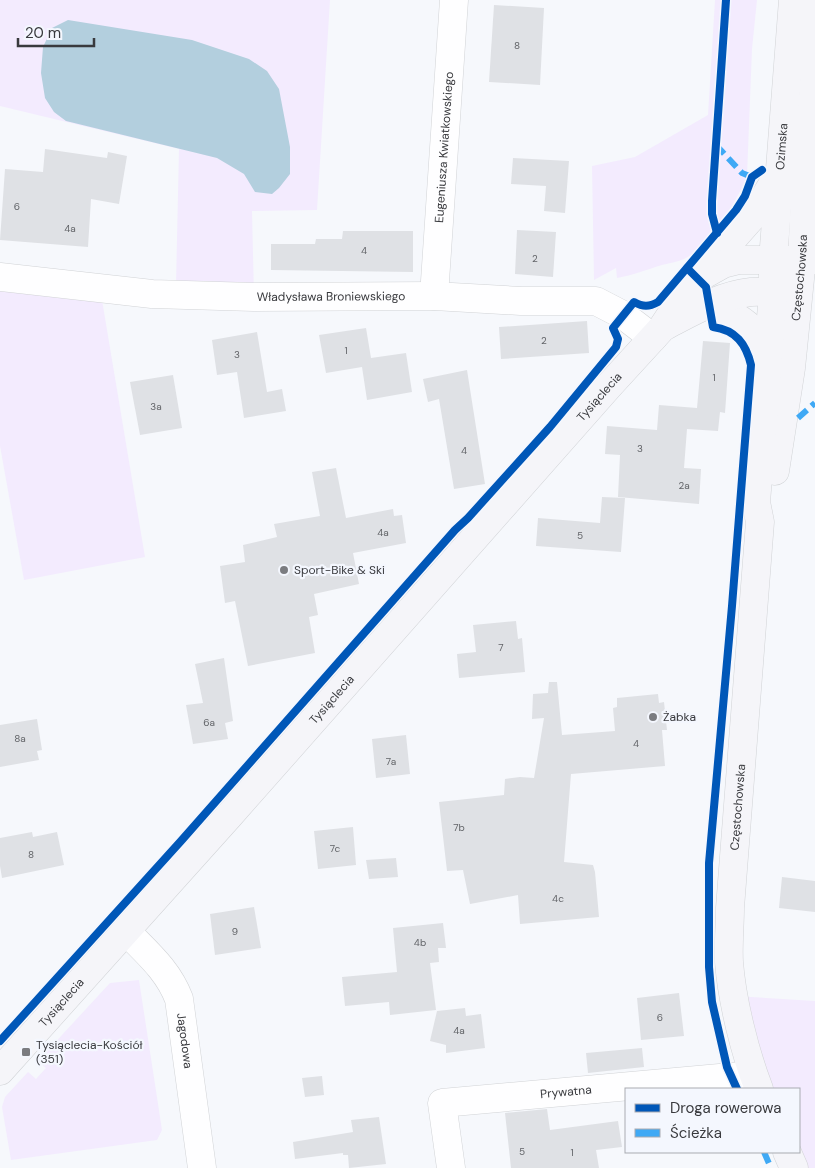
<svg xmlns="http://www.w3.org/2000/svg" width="815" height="1168" viewBox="0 0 815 1168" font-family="'DM Sans',sans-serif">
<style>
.green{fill:#f3ebfe}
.water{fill:#b3cfde}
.building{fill:#dfe1e5}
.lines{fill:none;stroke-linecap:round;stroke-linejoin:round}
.street-casing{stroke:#d1d3d6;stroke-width:29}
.secondary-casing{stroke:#d1d3d6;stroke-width:29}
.street{stroke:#fefeff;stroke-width:28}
.secondary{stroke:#f5f5f9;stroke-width:28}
.quiet{stroke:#3fa9f5;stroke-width:6;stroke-dasharray:12 6;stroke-linecap:butt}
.cycleway-casing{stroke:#f4f7fe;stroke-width:11}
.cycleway{stroke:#0057b8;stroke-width:8}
.poi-dot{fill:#7b7c80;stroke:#f4f7fe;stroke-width:2}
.labels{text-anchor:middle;stroke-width:4.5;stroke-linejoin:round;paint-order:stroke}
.number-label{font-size:10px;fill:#626468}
.street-label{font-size:12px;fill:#393a3e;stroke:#f4f7fe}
.poi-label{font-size:12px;fill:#393a3e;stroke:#f4f7fe;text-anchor:start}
</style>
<rect width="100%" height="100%" fill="#f6f8fc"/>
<g class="green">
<polygon points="0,0 330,0 317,210 252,211 254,297 176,284 179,149 0,106"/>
<path d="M715 0H757L752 49 747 176C738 200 708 248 684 259 677 262 669 263 662 265 646 270 633 275 617 278L616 268 594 280 592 166 635 157 708 115Z"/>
<polygon points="0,277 100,288 145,557 24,580 0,446"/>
<polygon points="139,980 162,1130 157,1140 11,1160 2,1107 5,1097 28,1072 36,1079 46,1068 38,1061 110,983"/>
<polygon points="734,996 815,1001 815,1168 794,1168 799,1152 799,1089 759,1089"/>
</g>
<polygon class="water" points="68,20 192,40 249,59 267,71 279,89 290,147 290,174 279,188 272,194 255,192 244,174 217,158 66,121 54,112 45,98 41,73 43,47 52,28"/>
<g class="building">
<polygon points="494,5 544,8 540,85 489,82"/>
<polygon points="45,149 107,158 108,152 127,156 119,204 91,199 88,247 0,240 5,169 43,172"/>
<polygon points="513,158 569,161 565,213 544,211 546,186 511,184"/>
<polygon points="517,230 556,232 553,277 515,274"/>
<polygon points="343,231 413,231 413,272 271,270 271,244 315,244 316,239 342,239"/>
<polygon points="587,321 589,353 501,359 499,327"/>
<polygon points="366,328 371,358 406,353 412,392 367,400 362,367 326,373 319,335"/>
<polygon points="257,332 267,392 282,389 286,411 244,418 237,372 217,375 212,340"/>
<polygon points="703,341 730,343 725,413 720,412 718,431 687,429 684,468 701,469 699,504 618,497 620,455 605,454 607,426 657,430 659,405 697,408"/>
<polygon points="467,370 485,484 454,489 439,399 428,402 423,379"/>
<polygon points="173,375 182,428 140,435 130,382"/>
<polygon points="336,468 346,518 393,509 394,516 402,515 406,543 353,553 359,584 314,594 318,615 309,617 315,653 248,666 235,601 225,603 220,566 245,562 243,545 277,537 274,524 320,516 312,472"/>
<polygon points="602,497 625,498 621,552 536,546 538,518 600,523"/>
<polygon points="516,621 518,639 522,638 525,672 459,678 457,654 476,652 473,625"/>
<polygon points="224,658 233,721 225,723 228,739 193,744 186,705 203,703 195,664"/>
<polygon points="549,682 557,682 562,735 615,731 613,708 617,707 617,698 658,694 659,703 664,702 667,730 662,730 665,766 571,774 564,862 593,865 595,872 599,917 520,924 518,895 470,904 463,870 447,871 439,802 504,795 505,779 520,777 534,778 544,718 532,719 533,694 548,693"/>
<polygon points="37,719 42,750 37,751 39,760 0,767 0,725"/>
<polygon points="406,735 410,774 376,778 372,739"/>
<polygon points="353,827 356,865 318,869 314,831"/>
<polygon points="32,832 33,837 57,832 64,865 2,878 0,866 0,838"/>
<polygon points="396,858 398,877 369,879 366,860"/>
<polygon points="782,877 815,881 815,912 779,908"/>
<polygon points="254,907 261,948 215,955 210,914"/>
<polygon points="443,923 446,948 438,948 439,962 430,963 436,1010 390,1015 389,1002 345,1006 342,977 397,972 393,928"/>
<polygon points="679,993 684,1036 641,1040 637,998"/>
<polygon points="465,1008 466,1016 481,1014 485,1048 446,1053 446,1045 430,1041 437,1011"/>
<polygon points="642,1048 644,1067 588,1073 586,1053"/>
<polygon points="322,1076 324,1095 305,1097 302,1078"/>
<polygon points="547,1109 550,1130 618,1121 622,1147 596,1150 599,1168 511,1168 505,1113"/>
<polygon points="379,1117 386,1164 349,1168 348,1155 343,1155 343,1153 295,1159 293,1142 353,1132 351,1120"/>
</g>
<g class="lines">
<defs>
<g id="street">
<path id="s1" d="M0 277 152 294 254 297 434 296 521 301H596L623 315 653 338"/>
<path id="s2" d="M434 296 454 0"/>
<path id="s3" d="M126 931C147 953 168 970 179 999L202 1168"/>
<path id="s4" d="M451 1168 442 1103 753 1075"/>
</g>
<g id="secondary">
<polyline points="706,269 753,216 777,177"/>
<path d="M710 304C726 311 750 322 758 338 762 345 763 354 766 361"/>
<path d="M665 326C692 312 721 295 751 292 764 291 777 293 790 293"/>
<path id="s5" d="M775 471 791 368 802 259 806 174 814 85 815 0"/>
<path id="s6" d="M0 1071 229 816 608 387 662 328 684 295 698 278 723 264 739 260H815"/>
<path id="s7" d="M759 1089C745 1053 732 1001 729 962 728 944 730 926 730 908L760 522 756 502 773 293V260L793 0"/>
<polyline points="787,1152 794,1168"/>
</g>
</defs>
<use href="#street" class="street-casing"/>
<use href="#secondary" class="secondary-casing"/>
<use href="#street" class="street"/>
<use href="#secondary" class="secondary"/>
<g class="quiet">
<polyline points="716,145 742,173 752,177"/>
<polyline points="798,418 815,403"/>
<polyline points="764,1152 771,1168"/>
</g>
<defs>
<g id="cycleway">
<polyline points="717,233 712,214 712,201 726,0"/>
<path d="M687 268 706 287 713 327C736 330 746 344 751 365L732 606 709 863V967L712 1002 727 1067 737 1089"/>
<path d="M0 1041 181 841 455 530 468 518 550 427 616 347 618 339 613 328 634 302C643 307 649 307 658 302L736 210 745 196 752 177 762 170"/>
</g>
</defs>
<use href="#cycleway" class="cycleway-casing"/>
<use href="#cycleway" class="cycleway"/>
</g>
<g class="poi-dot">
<circle cx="284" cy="570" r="5"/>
<circle cx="653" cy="717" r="5"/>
<rect x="21" y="1047" width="10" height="10" rx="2.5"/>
</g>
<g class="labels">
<g class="number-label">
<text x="517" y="49">8</text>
<text x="17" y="210">6</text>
<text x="70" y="232">4a</text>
<text x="364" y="254">4</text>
<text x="535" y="262">2</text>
<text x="544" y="344">2</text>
<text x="346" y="354">1</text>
<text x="237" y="358">3</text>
<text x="714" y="381">1</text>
<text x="156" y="410">3a</text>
<text x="640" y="452">3</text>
<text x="464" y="454">4</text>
<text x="684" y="489">2a</text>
<text x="383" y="536">4a</text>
<text x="580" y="539">5</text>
<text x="501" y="651">7</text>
<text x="209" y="726">6a</text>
<text x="20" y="742">8a</text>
<text x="636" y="747">4</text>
<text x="391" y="765">7a</text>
<text x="459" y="831">7b</text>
<text x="335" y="852">7c</text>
<text x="31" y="858">8</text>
<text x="558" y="902">4c</text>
<text x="235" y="935">9</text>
<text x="420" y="946">4b</text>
<text x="660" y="1021">6</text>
<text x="459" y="1034">4a</text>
<text x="522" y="1155">5</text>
<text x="572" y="1156">1</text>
</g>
<g class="street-label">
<text dy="4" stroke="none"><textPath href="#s7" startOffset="949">Ozimska</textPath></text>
<text dy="4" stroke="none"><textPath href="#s2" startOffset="149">Eugeniusza Kwiatkowskiego</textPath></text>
<text dy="4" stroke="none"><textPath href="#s5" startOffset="195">Częstochowska</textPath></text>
<text dy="4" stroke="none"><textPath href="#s1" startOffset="332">Władysława Broniewskiego</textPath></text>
<text dy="4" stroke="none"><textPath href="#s6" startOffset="902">Tysiąclecia</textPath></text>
<text dy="4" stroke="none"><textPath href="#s6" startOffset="498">Tysiąclecia</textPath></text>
<text dy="4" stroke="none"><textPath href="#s7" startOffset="286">Częstochowska</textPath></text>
<text dy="4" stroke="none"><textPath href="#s6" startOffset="92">Tysiąclecia</textPath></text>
<text dy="4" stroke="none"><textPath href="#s3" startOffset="129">Jagodowa</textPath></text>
<text dy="4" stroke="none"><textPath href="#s4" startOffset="190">Prywatna</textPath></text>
</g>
<g class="poi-label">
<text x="294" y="574">Sport-Bike &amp; Ski</text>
<text x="663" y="721">Żabka</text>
<text x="36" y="1049">Tysiąclecia-Kościół<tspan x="36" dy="14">(351)</tspan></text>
</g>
</g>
<rect x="625" y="1088" width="175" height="65" fill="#f4f7fe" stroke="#a9abb1"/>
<rect x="635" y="1104" width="25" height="8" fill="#0057b8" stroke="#a9abb1"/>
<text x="670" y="1113" font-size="15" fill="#393a3e">Droga rowerowa</text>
<rect x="635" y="1129" width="25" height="8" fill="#3fa9f5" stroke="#a9abb1"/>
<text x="670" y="1138" font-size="15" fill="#393a3e">Ścieżka</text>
<path d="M18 38v8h76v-8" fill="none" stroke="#393a3e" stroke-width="2.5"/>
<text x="25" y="38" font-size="15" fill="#393a3e" stroke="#f4f7fe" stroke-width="4" paint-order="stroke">20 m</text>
</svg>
